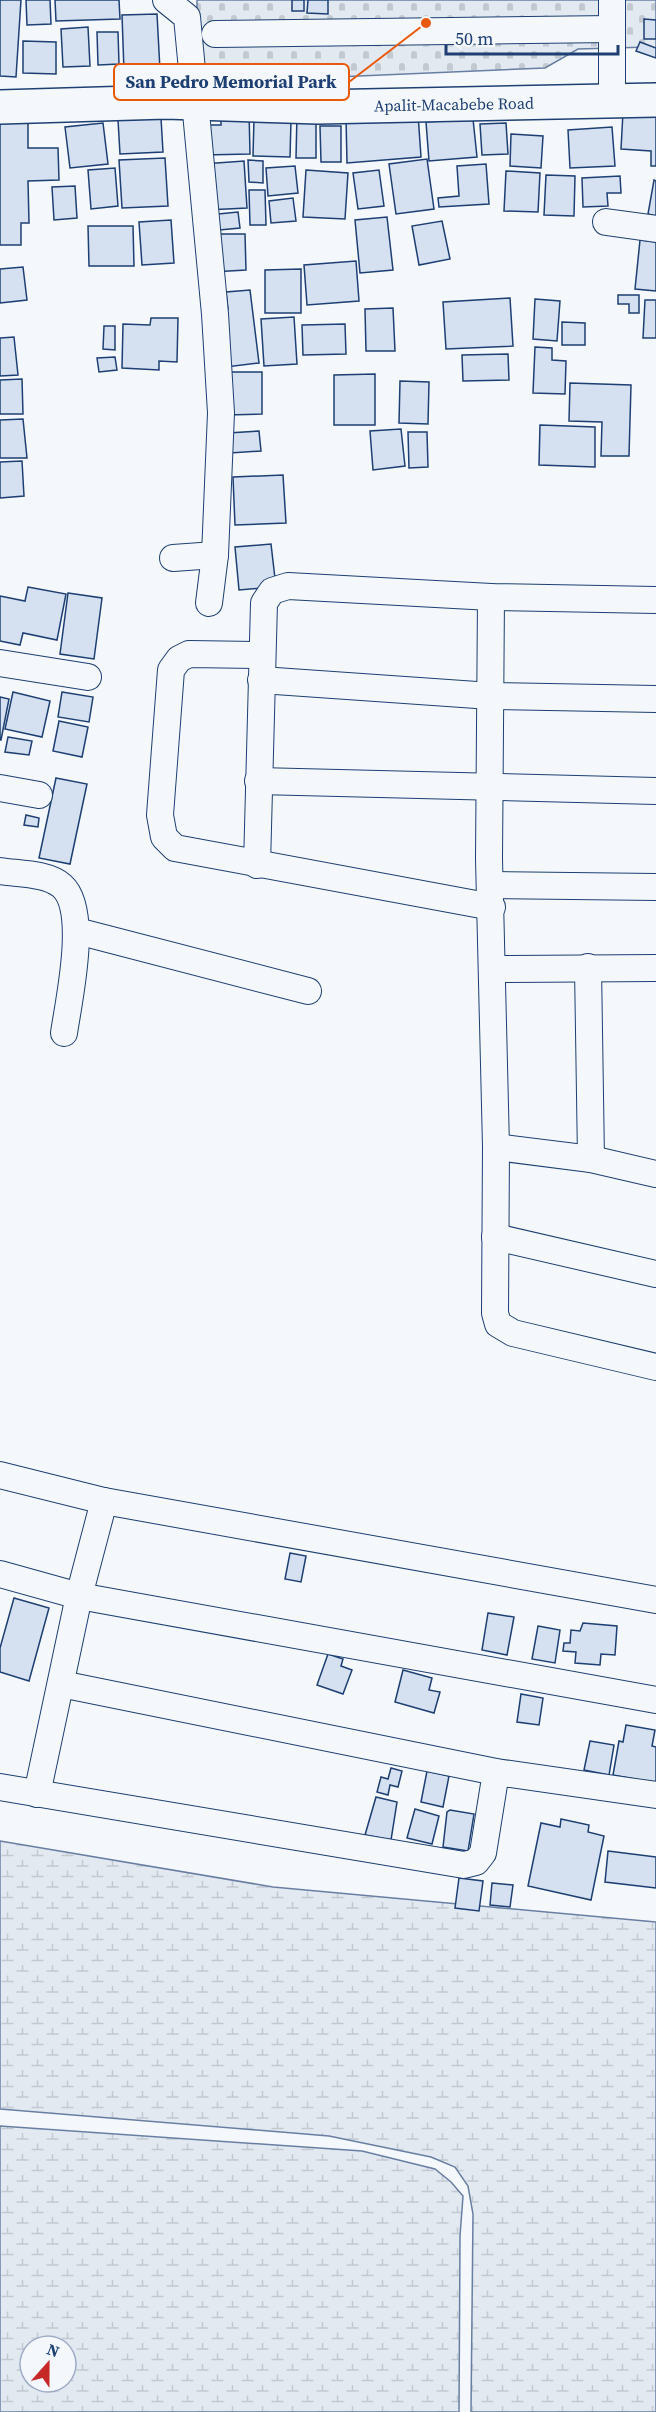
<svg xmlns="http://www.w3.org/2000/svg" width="656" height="2412" viewBox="0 0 656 2412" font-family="'Source Serif 4',serif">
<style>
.wetland{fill:url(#wetland-marsh);stroke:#687fa3;stroke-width:1.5;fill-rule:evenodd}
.cemetery{fill:url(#cemetery-stones);stroke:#687fa3;stroke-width:1.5}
.building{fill:#d5e0f0;stroke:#1d3f73;stroke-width:1.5}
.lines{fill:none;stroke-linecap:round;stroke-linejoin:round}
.minor-casing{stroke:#1d3f73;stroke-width:28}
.major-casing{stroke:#1d3f73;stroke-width:36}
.minor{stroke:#f4f7fb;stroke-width:26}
.major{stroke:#f4f7fb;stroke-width:33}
.labels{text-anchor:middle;stroke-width:4.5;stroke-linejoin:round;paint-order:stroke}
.street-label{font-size:16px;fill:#1d3f73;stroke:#f4f7fb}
.leader{fill:none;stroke:#e8590c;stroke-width:2}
.callout-dot{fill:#e8590c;stroke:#f4f7fb;stroke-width:2}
.callout{fill:#f4f7fb;stroke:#e8590c;stroke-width:2}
.callout-label{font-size:18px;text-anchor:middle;font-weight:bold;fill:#1d3f73}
</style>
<defs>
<pattern id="wetland-marsh" width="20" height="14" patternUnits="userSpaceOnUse" patternTransform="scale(1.5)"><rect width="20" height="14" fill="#e3e9f0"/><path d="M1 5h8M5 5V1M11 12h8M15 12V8" fill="none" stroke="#c2c9d1"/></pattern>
<pattern id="cemetery-stones" width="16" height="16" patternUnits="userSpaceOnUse" patternTransform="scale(1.5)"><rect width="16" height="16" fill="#e3e9f0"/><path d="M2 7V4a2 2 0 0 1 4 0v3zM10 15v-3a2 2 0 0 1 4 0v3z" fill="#c2c9d1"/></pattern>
</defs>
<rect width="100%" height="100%" fill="#f4f7fb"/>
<g class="wetland">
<polygon points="0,1841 273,1887 656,1922 656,2412 471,2412 473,2214 468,2186 455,2167 431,2157 329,2136 0,2109"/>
<path d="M0 2126 362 2151 435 2169 451 2182 463 2196 460 2236 459 2412H0ZM30 2346H66V2382H30Z"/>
</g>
<polygon class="cemetery" points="197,0 656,0 656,50 649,47 578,49 545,68 197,83"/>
<g class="building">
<polygon points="0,0 21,0 16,77 0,76"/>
<polygon points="26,0 50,0 51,24 27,25"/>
<polygon points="55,0 119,0 120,19 56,21"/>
<rect x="292" y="0" width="12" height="11"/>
<polygon points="308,0 328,0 328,14 307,13"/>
<polygon points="157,14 160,70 124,71 122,15"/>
<polygon points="644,19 656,20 656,39 644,39"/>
<polygon points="88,27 90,66 63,67 61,29"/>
<polygon points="97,32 118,32 119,64 98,65"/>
<polygon points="23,41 56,42 56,74 23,73"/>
<polygon points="640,42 656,48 656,58 636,51"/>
<polygon points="249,111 250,154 203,155 202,125 221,125 221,112"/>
<polygon points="623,112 656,113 656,166 651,166 651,151 621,149"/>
<polygon points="297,114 316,115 316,158 296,158"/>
<polygon points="418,114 421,157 347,163 346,118"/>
<polygon points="161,118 163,152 120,154 118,120"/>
<polygon points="254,119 291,120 290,157 253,156"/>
<polygon points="473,119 477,157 429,161 426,122"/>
<polygon points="0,122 28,122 28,148 58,148 59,180 28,181 29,223 21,223 21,245 0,245"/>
<polygon points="103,123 108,164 70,168 65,127"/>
<polygon points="506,123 508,154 482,155 480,124"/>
<polygon points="320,126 341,126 341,162 321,162"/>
<polygon points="612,127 615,166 570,168 568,130"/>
<polygon points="511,134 543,136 541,168 510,166"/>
<polygon points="165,158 168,206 122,208 119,160"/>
<polygon points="427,159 434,209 396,214 389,164"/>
<polygon points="248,160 263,161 263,183 249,182"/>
<polygon points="244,161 247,208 206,210 203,164"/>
<polygon points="486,164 489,204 439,207 438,198 459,196 457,166"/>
<polygon points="295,166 298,193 268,196 266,168"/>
<polygon points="115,168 118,206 91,209 88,170"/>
<polygon points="306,170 348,173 345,219 303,217"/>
<polygon points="379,170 384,206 358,209 353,173"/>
<polygon points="506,171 540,173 538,212 504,211"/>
<polygon points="546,175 575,176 574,216 544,215"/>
<polygon points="620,176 621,193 607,193 608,206 583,207 582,178"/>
<polygon points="654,180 656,181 656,216 648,214"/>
<polygon points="75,186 77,218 54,220 52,187"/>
<polygon points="249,190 265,190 266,225 250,225"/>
<polygon points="293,198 296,221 271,223 269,201"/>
<polygon points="238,212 240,228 209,231 208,215"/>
<polygon points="387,217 393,270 360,273 355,220"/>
<polygon points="171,220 174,263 142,265 139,222"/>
<polygon points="442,221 450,259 419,265 412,226"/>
<polygon points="88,226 133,226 134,266 89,266"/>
<polygon points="211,234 245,234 246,270 212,272"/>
<polygon points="640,240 656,242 656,291 635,289"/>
<polygon points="356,261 359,301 307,305 304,265"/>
<polygon points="23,267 27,300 0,303 0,269"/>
<polygon points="301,269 301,313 265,313 265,270"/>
<polygon points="250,290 259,363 226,367 219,310 228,309 226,292"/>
<polygon points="618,295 639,295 639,313 629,313 629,304 618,304"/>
<polygon points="510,298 513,346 446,349 443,302"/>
<polygon points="535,299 560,301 557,341 533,339"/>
<polygon points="645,300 656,300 656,338 643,338"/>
<polygon points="393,308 395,351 366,351 365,309"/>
<polygon points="294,317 297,364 264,366 261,319"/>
<polygon points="151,318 178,318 177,362 159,361 159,370 122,368 123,324 150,325"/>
<polygon points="562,322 585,323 585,345 562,345"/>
<polygon points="345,324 346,354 303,355 302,325"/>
<polygon points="104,326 115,326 115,350 103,349"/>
<polygon points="14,337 18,375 0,376 0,338"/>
<polygon points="535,347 552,348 552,360 566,361 565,394 533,393"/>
<polygon points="508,354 509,380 463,381 462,355"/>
<polygon points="115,357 117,370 99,372 97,358"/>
<polygon points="227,372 262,372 262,414 227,415"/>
<polygon points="375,374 375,425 334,425 334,375"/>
<polygon points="22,379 23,414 0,414 0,380"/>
<polygon points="400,381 429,382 428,424 399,423"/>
<polygon points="570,383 631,385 629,456 601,456 602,422 569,421"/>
<polygon points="23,419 27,458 0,458 0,420"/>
<polygon points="540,425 595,427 595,467 539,465"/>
<polygon points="401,429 405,466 373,470 370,431"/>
<polygon points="259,431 261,451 230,453 228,433"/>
<polygon points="408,432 427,432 428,467 409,468"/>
<polygon points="22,461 24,496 0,498 0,462"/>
<polygon points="283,475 286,523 235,525 233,477"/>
<polygon points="271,544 276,587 239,590 235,547"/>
<polygon points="28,587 66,594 57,640 23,633 20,645 0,641 0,596 25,601"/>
<polygon points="68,593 102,598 94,659 60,654"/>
<polygon points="13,692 50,701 42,737 5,729"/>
<polygon points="62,692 93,697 89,722 58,717"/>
<polygon points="0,697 9,699 1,740 0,740"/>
<polygon points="59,721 88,727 82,757 53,751"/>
<polygon points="8,737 32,741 29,755 5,752"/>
<polygon points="56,778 87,784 70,864 39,858"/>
<polygon points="26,815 39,818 38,827 24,825"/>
<polygon points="290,1553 306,1556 301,1582 285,1579"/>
<polygon points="14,1598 49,1608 29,1681 0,1672 0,1648"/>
<polygon points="488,1613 514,1617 507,1655 482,1650"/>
<polygon points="583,1623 617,1626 615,1655 601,1654 600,1665 575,1663 576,1652 563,1651 564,1643 570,1643 571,1630 580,1631"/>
<polygon points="538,1626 560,1630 555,1663 532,1659"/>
<polygon points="328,1654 343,1659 341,1666 352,1670 343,1694 317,1685"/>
<polygon points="403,1670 432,1678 429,1690 440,1692 434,1713 395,1702"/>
<polygon points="521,1694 543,1698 539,1725 517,1722"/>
<polygon points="626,1725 655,1730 652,1746 656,1747 656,1783 613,1775 619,1741 623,1742"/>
<polygon points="590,1741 614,1745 609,1775 584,1770"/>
<polygon points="391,1768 402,1771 398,1787 390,1785 388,1795 377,1792 381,1777 388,1779"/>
<polygon points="427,1771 449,1776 443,1807 421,1802"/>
<polygon points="376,1797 397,1802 391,1840 365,1835"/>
<polygon points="415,1809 439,1816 432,1844 407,1838"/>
<polygon points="450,1810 474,1814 468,1851 443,1847 447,1812"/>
<polygon points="561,1819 589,1825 588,1832 604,1836 591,1900 528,1886 541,1823 560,1827"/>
<polygon points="608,1851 656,1857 656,1888 605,1882"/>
<polygon points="459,1878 483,1881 479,1911 455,1908"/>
<polygon points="492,1883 513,1885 510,1907 490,1905"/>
</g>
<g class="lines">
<defs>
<g id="minor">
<polyline points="166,0 187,17 215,314 221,413 215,555 209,603"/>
<polyline points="612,0 612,100"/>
<polyline points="215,34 612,29"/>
<polyline points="606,222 656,229"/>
<polyline points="173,558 215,555"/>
<polyline points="491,597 489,859 496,1147 495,1313 498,1324 513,1333 656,1367"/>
<polyline points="262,655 189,654 179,659 171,670 160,815 164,837 175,848 492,907"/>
<polyline points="0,663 88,677"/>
<polyline points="261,680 491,696 656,699"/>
<polyline points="258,781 656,791"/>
<polyline points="0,788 39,795"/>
<polyline points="257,865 264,603 272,591 288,586 491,597 656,600"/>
<path d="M0 871C19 874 47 873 62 886 89 910 69 999 64 1033"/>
<polyline points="491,885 656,887"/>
<polyline points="77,931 308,991"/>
<polyline points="588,967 591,1159"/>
<polyline points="493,969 656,968"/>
<polyline points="496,1147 591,1159 656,1174"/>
<polyline points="495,1237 656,1274"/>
<polyline points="0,1475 104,1501 656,1600"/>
<polyline points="0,1574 79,1596 656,1700"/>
<polyline points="61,1684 496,1772 656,1795"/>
<polyline points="0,1787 464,1865 476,1862 483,1853 496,1772"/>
<polyline points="37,1794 79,1596 104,1501"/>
</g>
<polyline id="major" points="0,107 166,102 318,107 656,100"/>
</defs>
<use href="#minor" class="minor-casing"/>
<use href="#major" class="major-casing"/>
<use href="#minor" class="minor"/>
<use href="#major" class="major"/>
</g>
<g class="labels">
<g class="street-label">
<text transform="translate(454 104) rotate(-1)" y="6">Apalit-Macabebe Road</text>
</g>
</g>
<path class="leader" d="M426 23L349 82"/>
<circle class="callout-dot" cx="426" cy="23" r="6"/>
<rect class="callout" x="114" y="64" width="235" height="36" rx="6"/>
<g class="callout-label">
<text x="231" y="88">San Pedro Memorial Park</text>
</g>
<g transform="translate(48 2364) rotate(21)"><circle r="28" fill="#f4f7fb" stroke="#9eadc5" stroke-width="1.5"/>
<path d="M0-4.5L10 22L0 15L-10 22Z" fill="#c62828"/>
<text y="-9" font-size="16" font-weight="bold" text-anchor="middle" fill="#1d3f73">N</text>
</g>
<path d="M446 45v9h172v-9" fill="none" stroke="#1d3f73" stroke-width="3"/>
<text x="455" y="45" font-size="18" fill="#1d3f73" stroke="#f4f7fb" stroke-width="4.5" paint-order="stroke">50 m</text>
</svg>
